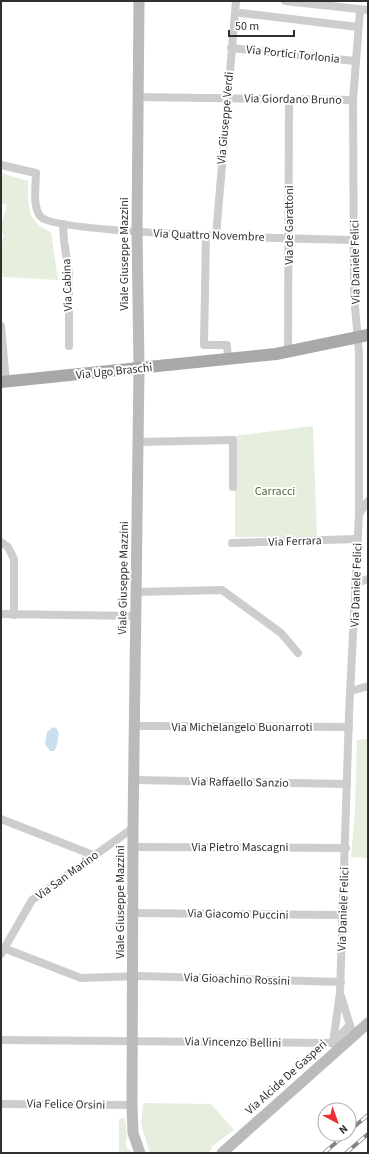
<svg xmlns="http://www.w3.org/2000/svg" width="369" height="1154" viewBox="0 0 369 1154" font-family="'Source Sans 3',sans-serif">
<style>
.green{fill:#e6eede}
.water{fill:#cadeee}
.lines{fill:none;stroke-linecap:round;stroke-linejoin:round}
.street{stroke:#cdcdcd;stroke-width:8}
.secondary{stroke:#bababa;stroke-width:11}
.primary{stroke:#a8a8a8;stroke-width:12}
.rail-casing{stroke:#858585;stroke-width:4}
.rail{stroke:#fff;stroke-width:2.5;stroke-dasharray:8;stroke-linecap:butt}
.labels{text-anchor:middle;stroke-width:4;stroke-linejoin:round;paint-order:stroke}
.street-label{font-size:12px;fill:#303030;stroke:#fff}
.park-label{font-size:12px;fill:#516e3b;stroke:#fff}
</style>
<rect width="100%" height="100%" fill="#fff"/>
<g class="green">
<path d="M1 173 28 181C28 204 26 222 51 232L58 280 1 277V245L4 235 1 234V225L7 205 1 203Z"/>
<polygon points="313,426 317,537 235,537 235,436"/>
<polygon points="368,739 368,858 351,857 355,811 357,740"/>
<polygon points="143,1103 211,1104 234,1130 211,1147 212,1149 207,1153 150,1153 141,1124"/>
<polygon points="125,1118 127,1139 125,1141 127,1149 129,1149 132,1153 119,1153 119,1119"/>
</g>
<path class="water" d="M53 727 57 729 59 734C57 739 58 746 54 751H50L45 744 47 732Z"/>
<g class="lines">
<g class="street">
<polyline points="285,1 368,10"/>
<polyline points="241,13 358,27"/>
<polyline points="231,48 355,61"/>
<polyline points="138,97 353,100"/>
<path d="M1 165 36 173C36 185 32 208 41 217 57 234 314 239 354 240"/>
<polyline points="63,224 64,241 69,273 69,346"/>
<polyline points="206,235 204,345 227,345 228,360"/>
<polyline points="216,236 236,1"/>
<polyline points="1,326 6,382"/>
<polyline points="288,352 289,99"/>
<polyline points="138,442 233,440 233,487"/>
<polyline points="359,514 368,501"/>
<polyline points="1,542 8,547 14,559 14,615"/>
<polyline points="232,543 357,539"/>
<polyline points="356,583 368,579"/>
<polyline points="136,592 222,590 281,633 298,653"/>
<polyline points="1,614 135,616"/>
<polyline points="351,691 368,686"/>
<polyline points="134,726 349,727"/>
<polyline points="133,780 347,784"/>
<polyline points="1,819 93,855"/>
<polyline points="133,847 346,848"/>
<polyline points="133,913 343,915"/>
<polyline points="1,947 81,978 140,976 341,982"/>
<polyline points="1,954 32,900 133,828"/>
<polyline points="341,996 353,1035"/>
<polyline points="1,1040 333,1043"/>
<polyline points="333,1043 350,1025"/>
<polyline points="337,1049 333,1043 340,993 349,714 359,514 359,353 354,295 353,100 360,10"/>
<polyline points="1,1104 132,1105"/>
</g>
<g class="secondary">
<polyline points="139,1 137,231 139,368 133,828 132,1105 133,1133 140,1153"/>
<polyline points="222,1153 368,1023"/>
</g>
<polyline class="primary" points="1,382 276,354 368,335"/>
<defs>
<g id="rail">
<polyline points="349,1131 368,1115"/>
<polyline points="324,1153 346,1134"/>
<polyline points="346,1153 368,1134"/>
</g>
</defs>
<use href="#rail" class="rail-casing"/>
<use href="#rail" class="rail"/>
</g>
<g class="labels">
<g class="street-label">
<text transform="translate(293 54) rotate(6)" y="4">Via Portici Torlonia</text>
<text transform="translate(293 99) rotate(1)" y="4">Via Giordano Bruno</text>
<text transform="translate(225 118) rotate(-85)" y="4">Via Giuseppe Verdi</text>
<text transform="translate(289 225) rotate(-90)" y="4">Via de Garattoni</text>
<text transform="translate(209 235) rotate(2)" y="4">Via Quattro Novembre</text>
<text transform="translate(124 254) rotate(-90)" y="4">Viale Giuseppe Mazzini</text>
<text transform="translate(355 262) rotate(-91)" y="4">Via Daniele Felici</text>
<text transform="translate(67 285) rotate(-92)" y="4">Via Cabina</text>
<text transform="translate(114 371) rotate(-6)" y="4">Via Ugo Braschi</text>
<text transform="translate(295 541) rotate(-2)" y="4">Via Ferrara</text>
<text transform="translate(123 578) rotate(-89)" y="4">Viale Giuseppe Mazzini</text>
<text transform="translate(356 585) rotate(-88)" y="4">Via Daniele Felici</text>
<text x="242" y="731">Via Michelangelo Buonarroti</text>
<text transform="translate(240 782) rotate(1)" y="4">Via Raffaello Sanzio</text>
<text x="240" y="851">Via Pietro Mascagni</text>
<text transform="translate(67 875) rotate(-36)" y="4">Via San Marino</text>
<text transform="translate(120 902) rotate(-90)" y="4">Viale Giuseppe Mazzini</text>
<text transform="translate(343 909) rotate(-88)" y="4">Via Daniele Felici</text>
<text transform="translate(238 914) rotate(1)" y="4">Via Giacomo Puccini</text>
<text transform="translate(237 979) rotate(2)" y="4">Via Gioachino Rossini</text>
<text transform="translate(233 1042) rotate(1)" y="4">Via Vincenzo Bellini</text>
<text transform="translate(286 1077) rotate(-42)" y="4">Via Alcide De Gasperi</text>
<text transform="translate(66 1104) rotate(1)" y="4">Via Felice Orsini</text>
</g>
<g class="park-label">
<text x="275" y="495">Carracci</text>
</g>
</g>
<rect width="369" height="1154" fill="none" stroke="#303030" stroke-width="4"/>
<g transform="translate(337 1122) rotate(139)"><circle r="19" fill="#ffffff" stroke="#acacac"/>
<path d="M0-3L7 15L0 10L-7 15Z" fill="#eb2e34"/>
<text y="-6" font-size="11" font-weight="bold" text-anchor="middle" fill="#303030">N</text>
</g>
<path d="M229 30v6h65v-6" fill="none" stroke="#303030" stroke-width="2"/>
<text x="235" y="30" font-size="12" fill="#303030" stroke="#ffffff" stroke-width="3" paint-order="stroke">50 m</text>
</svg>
